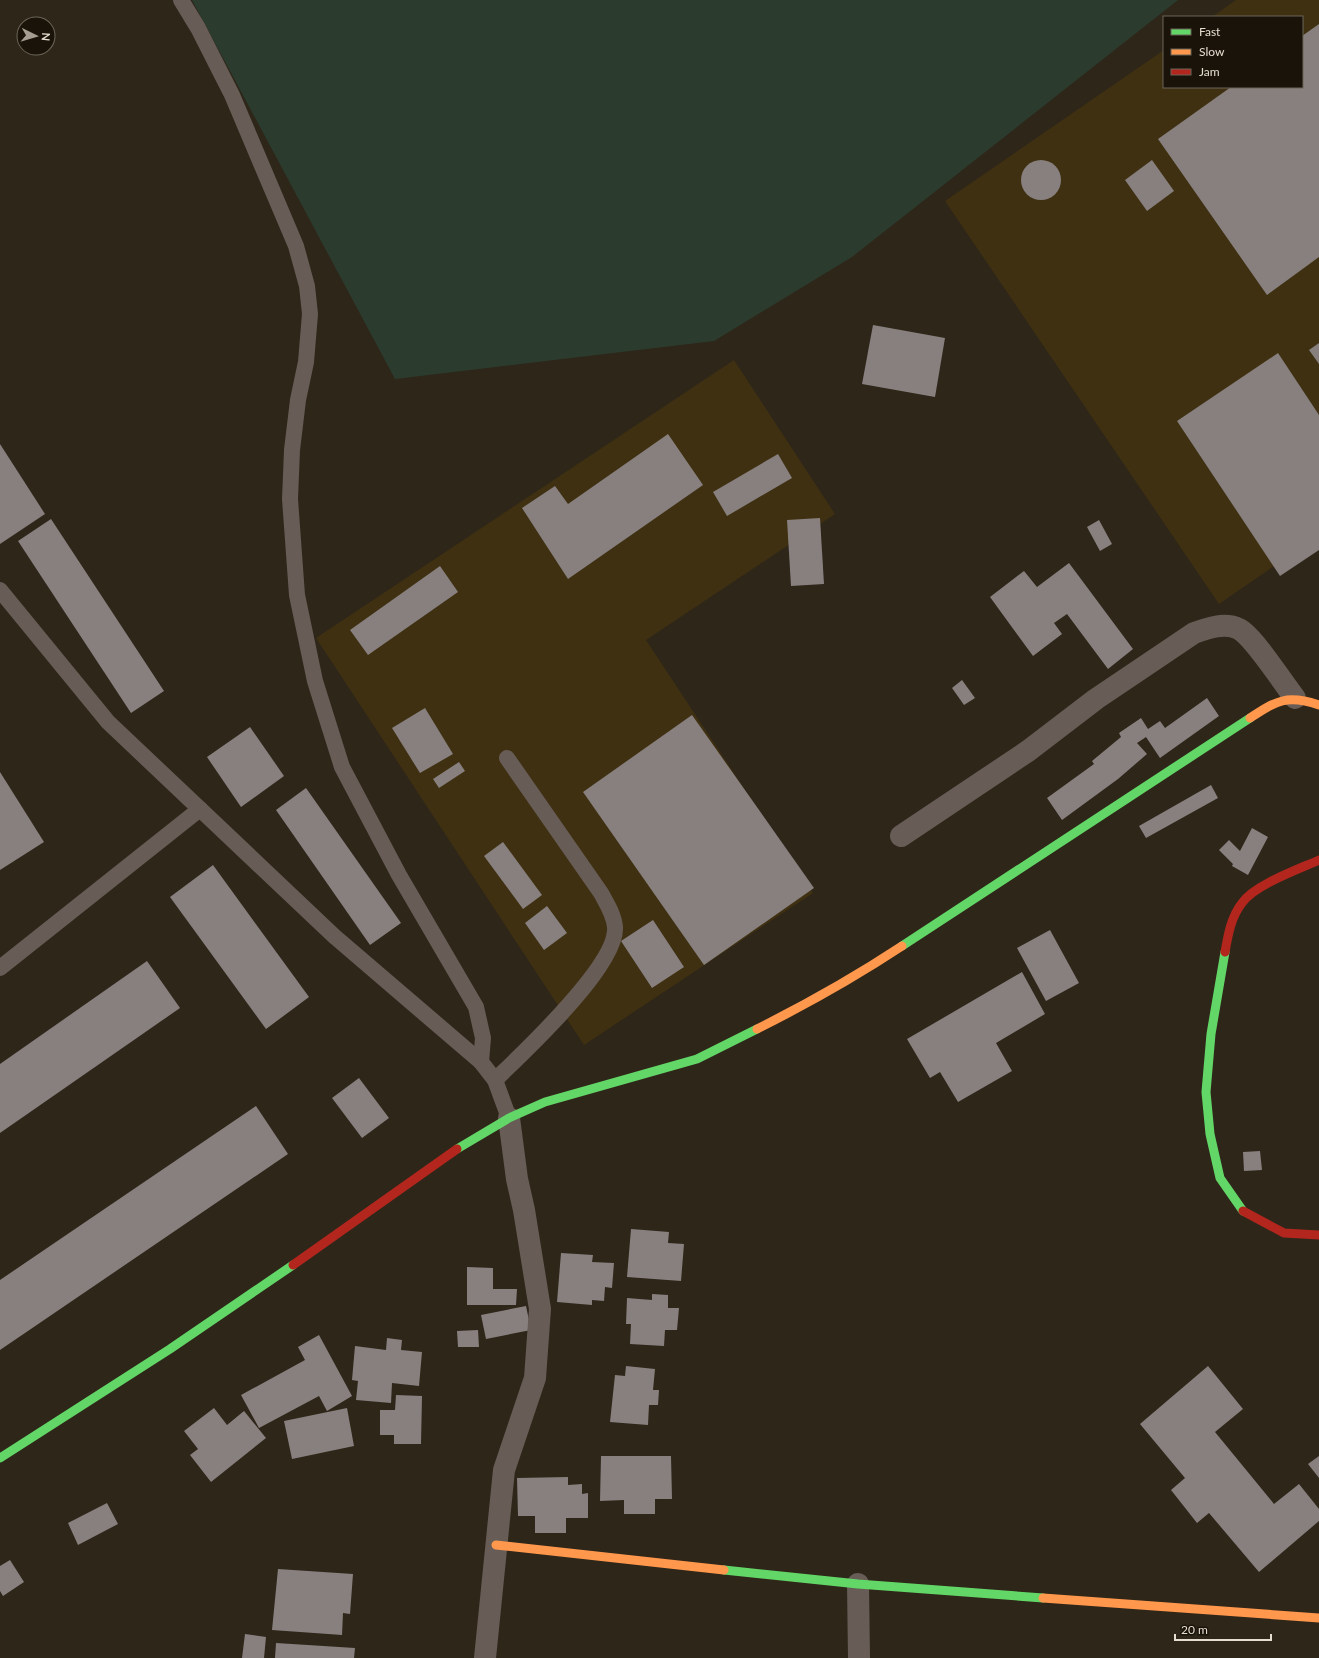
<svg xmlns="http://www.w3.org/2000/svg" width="1319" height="1658" viewBox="0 0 1319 1658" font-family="Lato,sans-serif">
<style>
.built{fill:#3f3012}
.green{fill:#2b3c2f}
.building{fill:#87807f}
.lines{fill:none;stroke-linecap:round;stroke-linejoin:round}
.lane{stroke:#675c56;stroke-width:16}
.street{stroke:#675c56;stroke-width:22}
.fast{stroke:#63d668;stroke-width:9}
.slow{stroke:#ff974d;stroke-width:9}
.jam{stroke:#b3261e;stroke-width:9}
</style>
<rect width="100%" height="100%" fill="#2e2619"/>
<g class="built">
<polygon points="1236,0 1319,0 1319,535 1219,604 945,201 1164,50 1164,87 1302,87 1302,17 1212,17"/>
<polygon points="734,360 835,514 646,640 813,893 584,1045 316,638"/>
</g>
<polygon class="green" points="192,0 1178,0 852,257 714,341 395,379"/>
<g class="building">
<polygon points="1319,24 1319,257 1267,295 1158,139 1231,87 1302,87 1302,36"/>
<polygon points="1152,160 1174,191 1147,211 1125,180"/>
<circle cx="1041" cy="180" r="20"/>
<polygon points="873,325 945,338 935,397 862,384"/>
<polygon points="1319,343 1319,364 1309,350"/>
<polygon points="1278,353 1319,415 1319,550 1280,576 1177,421"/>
<polygon points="668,434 703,485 568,579 522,508 555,486 568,504"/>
<polygon points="0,444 45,514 0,544"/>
<polygon points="778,454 792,478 727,516 713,492"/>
<polygon points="820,518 824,584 791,586 787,520"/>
<polygon points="51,519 164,691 131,713 18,541"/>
<polygon points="1099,520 1112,544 1100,551 1087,527"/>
<polygon points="1069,563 1133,649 1108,669 1067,614 1054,623 1062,634 1033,656 990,597 1024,571 1037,587"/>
<polygon points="440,566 458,592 368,655 350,630"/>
<polygon points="962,680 975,698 964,705 952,688"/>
<polygon points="1207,698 1219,716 1160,758 1146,737 1137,743 1147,754 1118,779 1062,820 1047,798 1094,764 1092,761 1121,737 1119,733 1141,718 1148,729 1160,721 1165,728"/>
<polygon points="425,708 453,754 420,773 392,728"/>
<polygon points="692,715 814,888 704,965 583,792"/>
<polygon points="250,727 284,776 241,807 207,757"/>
<polygon points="459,762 465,771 439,788 433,779"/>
<polygon points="0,772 44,842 0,870"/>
<polygon points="1211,785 1218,798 1146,838 1139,826"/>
<polygon points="306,788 401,923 370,945 276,810"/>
<polygon points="1252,828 1268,837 1248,875 1232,866 1233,864 1219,850 1229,840 1240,851"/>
<polygon points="503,842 542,895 523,909 484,856"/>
<polygon points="213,865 309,997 266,1029 170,897"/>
<polygon points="547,906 567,933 544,950 525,923"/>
<polygon points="653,920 684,967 652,988 621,941"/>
<polygon points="1050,930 1079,983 1046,1001 1017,948"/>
<polygon points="147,961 180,1008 0,1133 0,1064"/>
<polygon points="1022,972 1045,1014 996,1043 1012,1071 958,1102 940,1072 930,1078 907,1039"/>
<polygon points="359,1078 389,1118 362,1138 332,1098"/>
<polygon points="256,1106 288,1154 0,1350 0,1280"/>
<polygon points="1260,1151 1262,1170 1244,1171 1243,1152"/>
<polygon points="631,1229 669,1232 668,1243 684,1244 681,1281 627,1277"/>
<polygon points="561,1253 593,1255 592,1262 614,1263 612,1288 605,1287 604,1301 592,1300 592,1305 557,1302"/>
<polygon points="467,1267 493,1268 493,1289 517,1289 516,1305 467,1305"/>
<polygon points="652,1294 668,1295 668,1308 679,1308 677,1330 665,1330 664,1346 630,1344 631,1324 626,1324 627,1298 652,1300"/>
<polygon points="526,1306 531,1330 486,1339 481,1315"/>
<polygon points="478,1330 479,1347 458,1347 457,1331"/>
<polygon points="319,1335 352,1396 327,1411 319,1396 259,1428 241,1395 305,1360 298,1347"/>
<polygon points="387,1338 402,1340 401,1350 422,1352 419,1386 392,1383 391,1403 356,1400 358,1381 352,1380 355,1346 386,1350"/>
<polygon points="626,1366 655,1369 653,1390 659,1390 658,1405 649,1405 648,1425 610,1422 615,1375 625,1376"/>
<polygon points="1208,1366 1243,1409 1215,1432 1274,1504 1299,1484 1319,1509 1319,1521 1259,1572 1209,1513 1197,1523 1171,1490 1185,1478 1140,1424"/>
<polygon points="396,1395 422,1396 421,1444 394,1444 394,1435 380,1435 380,1410 395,1410"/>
<polygon points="214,1408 227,1425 244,1411 266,1438 211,1482 190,1455 198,1449 184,1431"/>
<polygon points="347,1408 354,1446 292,1459 284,1421"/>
<polygon points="601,1456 671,1456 672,1499 655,1499 655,1514 624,1514 624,1500 600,1501"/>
<polygon points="1319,1456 1319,1478 1308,1464"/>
<polygon points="568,1477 568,1485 582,1484 582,1494 588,1493 588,1518 566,1518 566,1533 535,1533 535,1516 518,1516 517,1478"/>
<polygon points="107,1503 118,1524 78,1545 68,1523"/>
<polygon points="10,1560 24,1582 3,1596 0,1591 0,1566"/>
<polygon points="278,1569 353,1574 350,1614 343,1613 342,1635 272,1630"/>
<polygon points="245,1634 266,1637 264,1658 242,1658"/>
<polygon points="276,1643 355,1648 354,1658 275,1658"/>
</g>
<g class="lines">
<g class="lane">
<polyline points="181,0 198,28 232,95 296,246 307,286 310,314 306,362 298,400 292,450 290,499 297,595 315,681 342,767 399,875 476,1007 483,1038 481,1062"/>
<polyline points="0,590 108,722 334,936 481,1062 495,1080 509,1118"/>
<polyline points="0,968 200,809"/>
<path d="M495 1080C523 1053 618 965 615 927 614 915 607 904 601 893L507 758"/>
</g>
<g class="street">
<path d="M901 836 1028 751 1096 699 1194 633C1208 628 1225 622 1239 629 1254 637 1283 683 1295 698"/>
<polyline points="858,1584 859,1658"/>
<polyline points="485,1658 504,1470 535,1378 540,1309 524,1210 517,1179 509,1118"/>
</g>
<g class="fast">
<polyline points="902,946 1250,718"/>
<polyline points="1225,952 1211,1034 1206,1092 1210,1134 1220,1178 1243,1211"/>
<polyline points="457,1149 509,1118 545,1102 697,1059 757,1029"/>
<polyline points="0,1458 170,1349 293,1265"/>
<polyline points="724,1570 858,1584 1043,1598"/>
</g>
<g class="slow">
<path d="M1250 718C1276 701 1287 694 1319 705"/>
<path d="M757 1029C807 1004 855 977 902 946"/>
<polyline points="496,1545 724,1570"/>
<polyline points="1043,1598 1319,1618"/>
</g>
<g class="jam">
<path d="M1225 952C1228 935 1231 917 1242 903 1254 885 1299 869 1319 860"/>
<polyline points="1243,1211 1284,1233 1319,1235"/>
<polyline points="293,1265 457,1149"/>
</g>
</g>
<rect x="1163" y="16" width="140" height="72" fill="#191309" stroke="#6b6458"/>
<rect x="1171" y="29" width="20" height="6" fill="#63d668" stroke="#6b6458"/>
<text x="1199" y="36" font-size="12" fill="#e5ddcf">Fast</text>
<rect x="1171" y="49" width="20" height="6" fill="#ff974d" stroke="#6b6458"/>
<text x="1199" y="56" font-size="12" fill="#e5ddcf">Slow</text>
<rect x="1171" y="69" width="20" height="6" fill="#b3261e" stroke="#6b6458"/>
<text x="1199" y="76" font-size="12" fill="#e5ddcf">Jam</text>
<g transform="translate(36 36) rotate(95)"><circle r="19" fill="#191309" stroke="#6b6458"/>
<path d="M0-3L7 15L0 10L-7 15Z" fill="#a59d8f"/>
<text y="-6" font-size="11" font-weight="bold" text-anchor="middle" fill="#e5ddcf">N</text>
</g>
<path d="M1175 1634v6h96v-6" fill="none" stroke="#e5ddcf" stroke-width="2"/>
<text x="1181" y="1634" font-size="12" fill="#e5ddcf" stroke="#191309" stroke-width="3" paint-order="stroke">20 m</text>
</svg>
